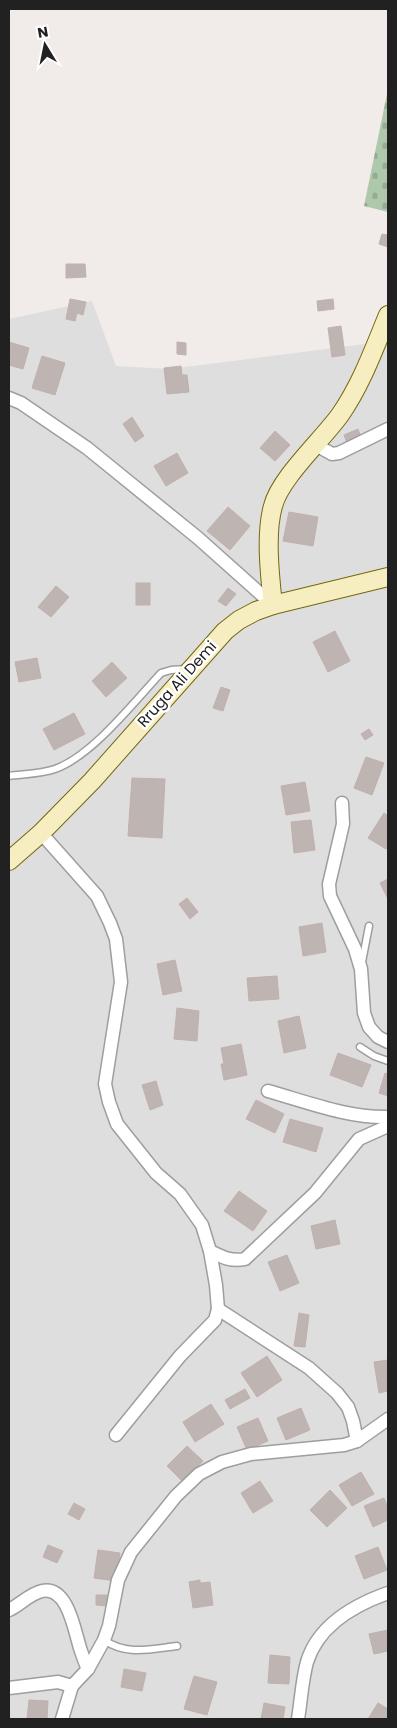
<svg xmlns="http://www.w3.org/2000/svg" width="397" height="1728" viewBox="0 0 397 1728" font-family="Poppins,sans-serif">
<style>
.residential{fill:#dfdede}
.cemetery{fill:url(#cemetery-stones)}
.building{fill:#beb4b1;stroke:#c2b0ac}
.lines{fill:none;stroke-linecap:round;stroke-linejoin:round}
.lane-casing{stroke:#9e9e9e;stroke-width:9}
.street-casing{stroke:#9e9e9e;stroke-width:15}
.secondary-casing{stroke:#74680c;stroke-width:20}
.lane{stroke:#fff;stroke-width:6}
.street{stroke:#fff;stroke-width:12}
.secondary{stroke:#f6edc1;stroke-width:18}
.labels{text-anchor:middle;stroke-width:5;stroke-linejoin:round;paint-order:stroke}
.street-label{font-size:15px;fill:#212121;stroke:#fff}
</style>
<defs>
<pattern id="cemetery-stones" width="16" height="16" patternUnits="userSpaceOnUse" patternTransform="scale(1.25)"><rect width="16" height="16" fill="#adc8ab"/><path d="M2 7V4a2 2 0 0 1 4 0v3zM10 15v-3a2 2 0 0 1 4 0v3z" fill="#95ac93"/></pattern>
</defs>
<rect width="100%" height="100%" fill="#f1ece9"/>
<polygon class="residential" points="92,301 116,366 169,369 388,341 388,1719 9,1719 9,319"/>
<polygon class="cemetery" points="388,89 388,212 364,206"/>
<g class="building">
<polygon points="382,234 388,235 388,247 379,244"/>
<polygon points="66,264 85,264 86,277 66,278"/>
<polygon points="70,299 86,302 83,315 77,313 75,321 66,319"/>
<polygon points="333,299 334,309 318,311 317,301"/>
<polygon points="341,326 345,355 332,357 328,328"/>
<polygon points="9,342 29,348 23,369 9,365"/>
<polygon points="177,342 186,343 186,355 177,354"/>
<polygon points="42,356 65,363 55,395 32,388"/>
<polygon points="181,366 182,375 187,375 189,392 167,394 164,368"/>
<polygon points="132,417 144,436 135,442 123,424"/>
<polygon points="358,429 361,437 347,443 344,435"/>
<polygon points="275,431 290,445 275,461 260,448"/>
<polygon points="177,453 188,473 166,486 154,466"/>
<polygon points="228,507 250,526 230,550 207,531"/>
<polygon points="289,512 318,517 313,546 283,541"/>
<rect x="136" y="583" width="14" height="22"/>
<polygon points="56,586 69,597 51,617 38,607"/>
<polygon points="228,588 236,594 226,606 218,601"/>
<polygon points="335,631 350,661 328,672 313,642"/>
<polygon points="37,658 41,678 19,682 15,662"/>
<polygon points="112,662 127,678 106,697 92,681"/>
<polygon points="221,687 230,690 223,711 213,708"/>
<polygon points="74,713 85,734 54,750 43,729"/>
<polygon points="369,729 373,735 365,740 361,734"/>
<polygon points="366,757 384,763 372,795 354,788"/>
<polygon points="132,778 165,779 162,838 128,836"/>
<polygon points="305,782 310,811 286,815 281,786"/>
<polygon points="384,813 388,816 388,846 386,849 368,838"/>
<polygon points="311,820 315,850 294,853 291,822"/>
<polygon points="388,879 388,899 380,883"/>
<polygon points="187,898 198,912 190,919 179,904"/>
<polygon points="322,923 326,952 303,956 299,927"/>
<polygon points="175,960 182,991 163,995 157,964"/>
<polygon points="277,976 279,999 249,1001 247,978"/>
<polygon points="177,1008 199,1011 197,1041 174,1039"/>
<polygon points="299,1016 306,1048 284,1053 278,1021"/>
<polygon points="241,1044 247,1075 224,1080 221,1064 224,1064 221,1048"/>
<polygon points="338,1053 371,1065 362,1087 330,1075"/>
<polygon points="385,1073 388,1074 388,1096 379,1093"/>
<polygon points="156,1081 163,1105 150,1110 142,1085"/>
<polygon points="256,1100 284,1114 275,1133 246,1119"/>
<polygon points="290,1119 323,1128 316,1152 283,1142"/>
<polygon points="239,1191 267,1211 253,1231 224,1211"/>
<polygon points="335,1220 340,1244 316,1249 311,1226"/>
<polygon points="287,1255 299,1283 280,1291 268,1262"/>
<polygon points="299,1313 309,1315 305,1347 294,1346"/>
<polygon points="267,1356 282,1380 257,1397 241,1373"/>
<polygon points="388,1360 388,1391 379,1393 374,1362"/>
<polygon points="245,1389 250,1398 230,1409 225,1400"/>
<polygon points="211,1404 224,1424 195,1442 183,1422"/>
<polygon points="301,1408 310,1430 286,1440 277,1418"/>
<polygon points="258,1418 268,1441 247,1450 237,1427"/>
<polygon points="187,1446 203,1461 182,1481 167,1466"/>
<polygon points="361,1472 374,1494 352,1506 339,1485"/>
<polygon points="260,1481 273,1501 253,1513 241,1493"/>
<polygon points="330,1490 347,1508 327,1527 310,1510"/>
<polygon points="384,1498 388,1508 388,1520 373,1527 364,1506"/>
<polygon points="74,1503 85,1509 79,1520 68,1514"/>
<polygon points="48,1545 63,1551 57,1563 43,1557"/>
<polygon points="378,1547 387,1570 364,1579 355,1556"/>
<polygon points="98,1550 120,1553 116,1581 94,1578"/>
<polygon points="200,1580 200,1583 210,1582 213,1605 193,1608 189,1582"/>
<polygon points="96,1595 107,1595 106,1606 96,1605"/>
<polygon points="388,1630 388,1651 374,1654 369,1634"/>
<polygon points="270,1655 290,1657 289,1684 268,1683"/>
<polygon points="124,1669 146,1673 142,1691 121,1687"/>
<polygon points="194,1676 217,1682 207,1715 184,1709"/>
<polygon points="29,1700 48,1701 47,1719 27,1719"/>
<polygon points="264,1703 285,1707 283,1719 261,1719"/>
<polygon points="378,1703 388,1709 388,1719 368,1719"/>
</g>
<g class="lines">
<defs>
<g id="lane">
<path d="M9 776C24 774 41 774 55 769 92 756 134 702 161 673L171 670 186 669"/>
<polyline points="362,962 369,926"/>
<polyline points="360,1047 374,1056 388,1061"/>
<path d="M104 1640C127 1656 151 1649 177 1646"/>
</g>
<g id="street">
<polyline points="9,398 21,403 87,448 198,538 273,605"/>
<polyline points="316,445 332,454 339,453 388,429"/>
<polyline points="342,803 343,824 329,884 330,896 355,949 361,969 364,1013 369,1027 378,1037 388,1042"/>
<polyline points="41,833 97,896 110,923 116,939 121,982 105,1084 109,1102 117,1124 156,1173 180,1194 202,1225 210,1251 216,1285 218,1309 215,1320 180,1356 116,1435"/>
<path d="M268 1091C307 1102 348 1118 388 1117"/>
<path d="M210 1251C222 1257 231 1262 245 1259L315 1193 359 1139 388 1126"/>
<polyline points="218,1309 309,1368 337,1393 348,1407 353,1421 357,1441"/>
<path d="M9 1610C20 1605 29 1594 42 1591 69 1585 75 1635 81 1651 83 1657 85 1663 88 1669"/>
<polyline points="9,1688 58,1682 72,1686"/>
<polyline points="62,1719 72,1686 88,1669 104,1640 109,1626 118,1580 131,1552 176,1496 199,1474 222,1462 251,1454 344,1445 357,1441 388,1419"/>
<path d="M298 1719C301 1701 302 1680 307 1662 318 1626 354 1605 388 1593"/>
</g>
<g id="secondary">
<path d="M273 605C270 577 265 534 273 506 280 478 322 440 340 415 361 385 374 349 388 315"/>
<polyline points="9,861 41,833 92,781 225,631 239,620 256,611 273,605 388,577"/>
</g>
</defs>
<use href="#lane" class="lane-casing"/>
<use href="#street" class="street-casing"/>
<use href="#secondary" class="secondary-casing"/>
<use href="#lane" class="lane"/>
<use href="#street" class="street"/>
<use href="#secondary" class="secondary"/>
</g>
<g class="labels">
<g class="street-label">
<text transform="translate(177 684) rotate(-48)" y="5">Rruga Ali Demi</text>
</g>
</g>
<rect width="397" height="1728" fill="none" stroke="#212121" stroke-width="20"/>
<g transform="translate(45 45) rotate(350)" stroke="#ffffff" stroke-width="4" paint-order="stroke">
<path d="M0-4L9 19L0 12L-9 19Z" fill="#212121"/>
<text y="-8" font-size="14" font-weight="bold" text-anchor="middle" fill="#212121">N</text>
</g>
</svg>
